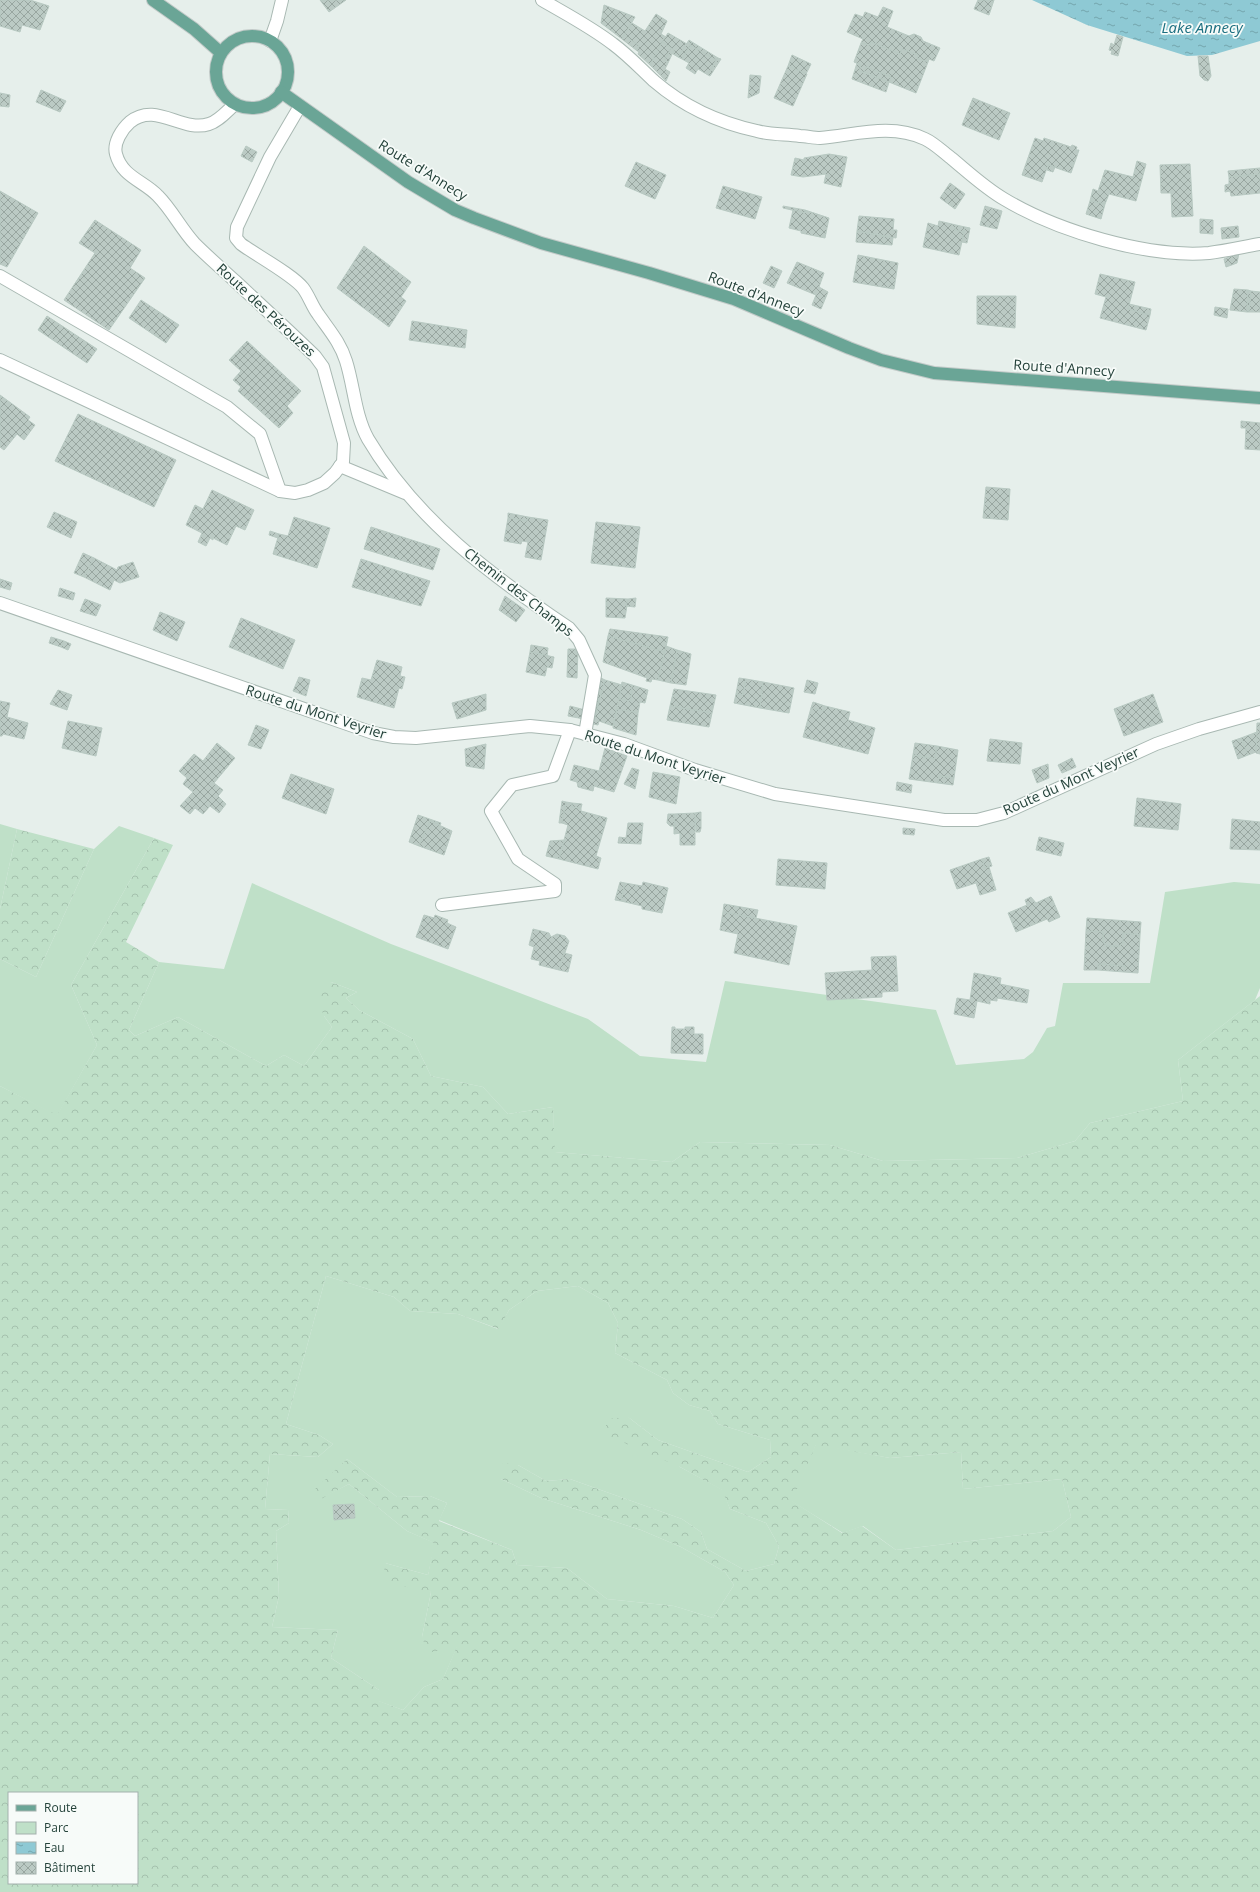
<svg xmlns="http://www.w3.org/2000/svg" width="1260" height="1892" viewBox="0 0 1260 1892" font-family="'Open Sans',sans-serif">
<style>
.green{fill:#bfe0c8}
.forest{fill:url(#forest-crowns);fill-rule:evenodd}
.water{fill:url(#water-ripples)}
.building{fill:url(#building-cross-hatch);stroke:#b8c9c2}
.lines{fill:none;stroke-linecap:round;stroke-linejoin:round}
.minor-casing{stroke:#a8b8b2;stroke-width:14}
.major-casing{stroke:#c2cac8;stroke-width:14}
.minor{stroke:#fff;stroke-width:12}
.major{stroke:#6aa596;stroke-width:12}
.labels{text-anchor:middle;stroke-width:3.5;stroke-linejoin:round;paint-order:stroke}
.street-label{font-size:14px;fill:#24423a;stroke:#f7fbf9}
.water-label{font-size:15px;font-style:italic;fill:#1c6f80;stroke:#f7fbf9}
</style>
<defs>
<pattern id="forest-crowns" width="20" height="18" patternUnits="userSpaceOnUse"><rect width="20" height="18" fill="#bfe0c8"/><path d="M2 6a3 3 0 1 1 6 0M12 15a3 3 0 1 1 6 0" fill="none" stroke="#a4c1ad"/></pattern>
<pattern id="water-ripples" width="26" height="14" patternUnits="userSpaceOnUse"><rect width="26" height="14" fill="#8ec9d4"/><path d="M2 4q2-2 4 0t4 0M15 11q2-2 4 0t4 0" fill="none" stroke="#74a5ad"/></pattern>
<pattern id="building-cross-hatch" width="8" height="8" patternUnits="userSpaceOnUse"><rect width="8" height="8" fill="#bbcac4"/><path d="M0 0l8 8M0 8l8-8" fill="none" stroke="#98a6a0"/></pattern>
</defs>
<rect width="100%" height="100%" fill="#e6efeb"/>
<g class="green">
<polygon points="0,824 17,829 0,909"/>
<polygon points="119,826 154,838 71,985 97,1045 57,1116 0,1086 0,959 36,977 94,849"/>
<polygon points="1234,882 1260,884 1260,988 1255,1000 1178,1060 1183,1101 1090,1123 1075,1141 1017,1158 883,1161 830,1145 700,1142 672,1162 554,1152 553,1107 508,1114 483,1087 431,1076 413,1039 359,1010 346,998 357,992 331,982 324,1016 332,1027 304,1066 284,1055 266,1066 178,1017 135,1036 129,1030 159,962 224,969 252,883 391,944 588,1019 640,1056 706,1062 725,981 936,1010 956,1065 1024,1059 1033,1052 1047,1028 1055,1026 1063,983 1150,983 1165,892"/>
<polygon points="326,1276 394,1297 410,1311 458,1314 498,1329 509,1310 537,1291 578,1286 608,1303 618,1323 615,1353 667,1380 673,1393 689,1405 710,1411 718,1424 770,1440 771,1457 748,1472 658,1440 628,1417 680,1467 723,1490 730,1509 766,1523 779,1546 774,1564 746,1571 707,1549 701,1532 682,1519 570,1479 546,1481 518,1465 501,1479 541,1498 641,1530 681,1547 725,1572 734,1585 713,1618 674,1606 607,1599 567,1568 517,1565 512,1550 439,1520 447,1503 430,1496 397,1497 347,1459 333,1474 319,1499 349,1484 407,1531 435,1543 428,1575 385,1563 431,1592 422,1637 458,1645 443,1679 424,1687 403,1710 378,1701 379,1690 331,1658 338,1630 272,1627 279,1596 276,1531 289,1523 288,1510 265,1509 270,1454 318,1457 333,1444 319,1435 286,1424"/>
<polygon points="816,1444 890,1458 961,1452 963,1489 1062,1479 1071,1517 1053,1531 896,1550 863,1526 843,1533 791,1501"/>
</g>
<g class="forest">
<polygon points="17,829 94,849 36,977 0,959 0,909"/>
<path d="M154 838 173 845 126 942 159 962 129 1030 135 1036 178 1017 266 1066 284 1055 304 1066 332 1027 324 1016 316 996 331 982 357 992 346 998 359 1010 413 1039 431 1076 483 1087 508 1114 553 1107 555 1152 672 1162 700 1142 830 1145 883 1161 1017 1158 1075 1141 1090 1123 1183 1101 1178 1060 1260 996V1892H0V1086L57 1115 97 1045 71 985ZM326 1276 394 1297 410 1311 458 1314 499 1329 509 1310 537 1291 578 1286 608 1303 618 1323 615 1353 667 1380 673 1393 689 1405 710 1411 718 1424 770 1440 771 1457 748 1472 658 1440 628 1417 606 1419V1435L680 1467 722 1490 730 1509 766 1523 779 1546 774 1564 746 1571 707 1549 701 1532 682 1519 570 1479 546 1481 518 1465 503 1463 501 1479 541 1498 641 1530 681 1547 725 1572 734 1585 713 1618 674 1606 607 1599 567 1568 517 1565 512 1550 439 1521 447 1503 430 1496 397 1497 347 1459 314 1490 319 1500 349 1484 407 1531 434 1543 428 1575 385 1563 383 1582 431 1592 422 1637 428 1653 457 1646 443 1679 424 1687 403 1710 379 1701V1690L331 1658 338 1630 272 1627 279 1596 276 1531 289 1523 288 1510 265 1509 270 1454 318 1457 333 1444 319 1435 286 1424ZM816 1445 890 1458 961 1452 963 1489 1062 1479 1071 1517 1053 1531 896 1550 862 1526 842 1533 792 1501ZM9 1793H137V1883H9Z"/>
</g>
<polygon class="water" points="1032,0 1260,0 1260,41 1212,55 1187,56 1087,25"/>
<g class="building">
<polygon points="0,0 30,0 49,6 40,30 22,25 20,32 0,26"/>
<polygon points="320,0 346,0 329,12"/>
<polygon points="978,0 994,0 989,15 974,9"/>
<polygon points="604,5 635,17 622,39 601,23"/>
<polygon points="883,7 893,11 887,27 909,36 914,34 921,37 923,41 940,48 934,61 929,59 928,62 917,58 918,55 902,49 900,54 871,42 870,45 864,44 861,43 863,39 847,32 855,14 863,17 865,12 878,17"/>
<polygon points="656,14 667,21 661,34 666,37 650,65 638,54 639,52 636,50 639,46 624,35 632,23 645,31"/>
<polygon points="668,33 687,44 678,57 673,54 674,50 662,42"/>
<polygon points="624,35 639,46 636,50 622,39"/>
<polygon points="1117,35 1123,37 1118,56 1111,54 1112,51 1109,50 1111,43 1114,45"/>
<polygon points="689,40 692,42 682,59 678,57"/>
<polygon points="662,42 671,48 665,60 668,63 665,69 670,72 666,81 650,65"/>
<polygon points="692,42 718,58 716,60 690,45"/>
<polygon points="871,42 900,54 902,49 918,55 917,58 928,62 916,93 889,82 891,77 866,67 864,73 859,71 861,65 854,62 861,43 870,45"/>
<polygon points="690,45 716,60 708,75 698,69 695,74 686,68 689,63 682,59"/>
<polygon points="671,48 674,50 668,63 665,60"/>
<polygon points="792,55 811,64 806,74 788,66"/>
<polygon points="1198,56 1208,56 1211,76 1208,81 1204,80 1200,76"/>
<polygon points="718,58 721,59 710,76 708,75"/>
<polygon points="857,63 861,65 859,71 889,82 886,92 852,79"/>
<polygon points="788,66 807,74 793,106 774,98"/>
<polygon points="866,67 891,77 889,82 864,72"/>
<polygon points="750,75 761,76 759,93 748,98"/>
<polygon points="41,90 66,101 60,112 36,102"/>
<polygon points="0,93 10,95 9,107 0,106"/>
<polygon points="973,98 1010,113 999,140 962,125"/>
<polygon points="1035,138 1043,141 1044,138 1071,147 1072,145 1077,147 1076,150 1079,150 1071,173 1048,165 1042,182 1022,175"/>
<polygon points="246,146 257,152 252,162 241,156"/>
<polygon points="829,154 847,157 841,187 824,183 826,174 803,177 791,175 795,158 804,160 804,158"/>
<polygon points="1137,161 1146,164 1136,201 1109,194 1105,204 1090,201 1093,189 1098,191 1105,170 1133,177"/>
<polygon points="636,162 666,175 655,199 625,186"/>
<polygon points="1190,164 1193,216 1172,217 1171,193 1161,193 1160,165"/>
<polygon points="1048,165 1055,167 1053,172 1047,170"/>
<polygon points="1260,168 1260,174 1229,177 1228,171"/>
<polygon points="1260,174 1260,193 1231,196 1230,191 1225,192 1225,185 1229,184 1229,177"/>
<polygon points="950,183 965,194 955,209 940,198"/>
<polygon points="723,186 762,197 755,219 716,208"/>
<polygon points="0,191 38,213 7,267 0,264"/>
<polygon points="1090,201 1105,204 1101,219 1086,214"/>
<polygon points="783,206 805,210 805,213 783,208"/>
<polygon points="985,206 1002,211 997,229 980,225"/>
<polygon points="793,210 805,213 805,210 829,218 825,238 801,233 801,231 789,228"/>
<polygon points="859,216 894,219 893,230 897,230 896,238 857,231"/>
<polygon points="1200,219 1213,220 1213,234 1200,233"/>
<polygon points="95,220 141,250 130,268 145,278 109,330 64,300 95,253 79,243"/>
<polygon points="939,221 956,225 955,230 964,232 959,255 923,247 928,223 938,226"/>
<polygon points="956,225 965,227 964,232 955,230"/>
<polygon points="1238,226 1239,237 1222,239 1221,228"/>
<polygon points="965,227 970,228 967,243 962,242"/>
<polygon points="857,231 893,238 892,245 856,242"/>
<polygon points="364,246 411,282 401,297 406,301 389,327 337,288"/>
<polygon points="1239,253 1237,263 1226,267 1224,259"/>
<polygon points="858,255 898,263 894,289 853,282"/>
<polygon points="797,262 824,273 819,287 828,292 821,309 812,305 816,295 787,283"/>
<polygon points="771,266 782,271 774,288 763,283"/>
<polygon points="1100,274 1135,282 1128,309 1150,315 1146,330 1100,318 1106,297 1095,294"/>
<polygon points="1234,289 1248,290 1247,312 1230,310"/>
<polygon points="1248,290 1251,291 1249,312 1247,312"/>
<polygon points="1251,291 1260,292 1260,312 1249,312"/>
<polygon points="977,296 1016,296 1015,328 977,324"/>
<polygon points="141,300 179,325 166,343 129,318"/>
<polygon points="1129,304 1151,309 1150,315 1128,309"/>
<polygon points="1215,307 1228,309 1227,318 1214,315"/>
<polygon points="47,316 97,349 87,363 38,330"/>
<polygon points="412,321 467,330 465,348 409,340"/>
<polygon points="247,341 301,391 287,406 293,413 279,428 238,391 241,387 233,380 241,371 229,360"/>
<polygon points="0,395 30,417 28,420 35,425 24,440 17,434 4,450 0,447"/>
<polygon points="78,414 176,460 154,507 55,461"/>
<polygon points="1241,421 1260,423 1260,450 1245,449 1246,428 1241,428"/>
<polygon points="986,487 1010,489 1008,520 983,518"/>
<polygon points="212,490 254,510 245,530 236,526 227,545 213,538 213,540 210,538 206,546 198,542 202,533 186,525 195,505 203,509"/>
<polygon points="54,512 77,522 71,538 47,527"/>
<polygon points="508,513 528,517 527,521 508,518"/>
<polygon points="294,517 330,528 317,568 273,554 279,534 288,536"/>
<polygon points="528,517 548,520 541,560 525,557 528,542 522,541 521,544 504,541 508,518 527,521"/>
<polygon points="596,522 640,527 635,568 591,563"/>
<polygon points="371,527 440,549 433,570 364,549"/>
<polygon points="270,531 279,534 278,538 269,535"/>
<polygon points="83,553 94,558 84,577 74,573"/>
<polygon points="94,558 117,570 118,567 133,562 139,577 120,583 114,580 110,590 84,577"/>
<polygon points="361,559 430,581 421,606 352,587"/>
<polygon points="0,579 12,583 10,590 0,587"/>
<polygon points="60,588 75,593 73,600 58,596"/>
<polygon points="505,596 525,610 516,622 499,610"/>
<polygon points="606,598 628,599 625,618 606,617"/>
<polygon points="636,598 635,607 626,606 628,599"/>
<polygon points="85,599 101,605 96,616 80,611"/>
<polygon points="160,612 185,622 177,641 153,630"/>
<polygon points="241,618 295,640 283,669 229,647"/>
<polygon points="610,629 668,637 665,652 608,636"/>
<polygon points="608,636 665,652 658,680 652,679 651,682 646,681 647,678 603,662"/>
<polygon points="51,637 64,641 61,647 49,643"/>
<polygon points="64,641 71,644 68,650 61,647"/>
<polygon points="531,645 548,648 547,656 530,652"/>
<polygon points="666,646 677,650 671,683 658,680"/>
<polygon points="568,649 578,649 577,678 567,677"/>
<polygon points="677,650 691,654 686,685 671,683"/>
<polygon points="530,652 554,657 552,668 547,667 545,676 526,672"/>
<polygon points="377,660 402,667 400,676 405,677 402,689 399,688 394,708 357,697 362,678 371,680"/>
<polygon points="299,677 310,680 306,696 293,691"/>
<polygon points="601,678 605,680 594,720 590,718"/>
<polygon points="739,678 746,679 743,695 736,694"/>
<polygon points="746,679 763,682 760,708 734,703 736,694 743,695"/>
<polygon points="605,680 622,685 613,726 599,721 598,725 593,724"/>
<polygon points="807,680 818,683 815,694 804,692"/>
<polygon points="622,682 632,685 631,701 619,699"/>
<polygon points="763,682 794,688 789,713 760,708"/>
<polygon points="632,685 648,690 645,703 640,702 638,713 617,709 619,699 631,701"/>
<polygon points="674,689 716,695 712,713 670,706"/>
<polygon points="58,690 72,695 67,710 50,704"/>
<polygon points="486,694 486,710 457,719 452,703"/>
<polygon points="1153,694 1163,722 1124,736 1114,709"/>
<polygon points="0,701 10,703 7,717 28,723 24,739 3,734 2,736 0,736"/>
<polygon points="813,702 825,706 824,711 811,708"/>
<polygon points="570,706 585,710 584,719 568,716"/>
<polygon points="670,706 712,713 709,727 667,720"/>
<polygon points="825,706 850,712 848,720 875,728 868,754 803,737 811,708 824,711"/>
<polygon points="617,709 638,713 636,735 613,728"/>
<polygon points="68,721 102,728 96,756 62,748"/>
<polygon points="1257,723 1260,723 1260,754 1256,753"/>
<polygon points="256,725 269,730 261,749 248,745"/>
<polygon points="1257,732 1256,752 1248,755 1241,738"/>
<polygon points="1241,738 1248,755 1238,759 1232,741"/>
<polygon points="990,739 1022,743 1020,764 987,761"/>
<polygon points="217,743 235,758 214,783 223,790 218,796 226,804 219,813 210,806 203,814 195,808 190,814 180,806 193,792 183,784 187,778 179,771 194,754 203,761"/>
<polygon points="915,743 937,746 935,759 913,755"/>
<polygon points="486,744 484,769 466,766 465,749"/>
<polygon points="937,746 958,750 954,778 939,776 938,783 909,779 913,755 935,759"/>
<polygon points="605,748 627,756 614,792 594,786 593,791 578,787 577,782 570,780 574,765 599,771"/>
<polygon points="1072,758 1076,767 1062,773 1058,765"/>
<polygon points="1048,764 1049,778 1037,783 1032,770"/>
<polygon points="632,768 639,770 635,789 624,784"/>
<polygon points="653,772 680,777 676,804 649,797"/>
<polygon points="291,774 334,789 326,814 282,798"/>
<polygon points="939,776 954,778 953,785 938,783"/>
<polygon points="897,782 912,785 911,793 896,790"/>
<polygon points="1137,798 1181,804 1178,830 1134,826"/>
<polygon points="562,801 566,802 562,823 559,823"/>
<polygon points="566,802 572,803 572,807 581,808 581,811 607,818 596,856 601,858 598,869 559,859 568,825 562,823"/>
<polygon points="572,803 582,804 581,808 572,807"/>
<polygon points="701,812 701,828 700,832 696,832 695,813"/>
<polygon points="695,813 695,845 680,845 680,833 674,834 674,814"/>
<polygon points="668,814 674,814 675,826 670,826 667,823"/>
<polygon points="418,815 441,823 440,825 430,821 419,846 409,842"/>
<polygon points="1232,819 1260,822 1260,850 1230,849"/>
<polygon points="430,821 452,831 444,855 419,846"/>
<polygon points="628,823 643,823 641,844 618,843 619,837 626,838"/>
<polygon points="903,828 915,829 914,835 903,834"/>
<polygon points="1039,837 1064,843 1061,856 1036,850"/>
<polygon points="564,840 559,859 546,856 550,841"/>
<polygon points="989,857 992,866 985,868 982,859"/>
<polygon points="778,859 827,863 825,889 776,885"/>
<polygon points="982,859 985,868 989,867 996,890 980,895 976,883 957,889 950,870"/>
<polygon points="620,882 625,883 621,901 615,900"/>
<polygon points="643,882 668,888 662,913 642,909 642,906 621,901 625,883 642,886"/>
<polygon points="1051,896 1060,917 1049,922 1047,919 1016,932 1008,913 1027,905 1025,900 1031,897 1036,903"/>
<polygon points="724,904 758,910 756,918 723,912"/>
<polygon points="723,912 797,926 789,965 734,953 738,934 720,930"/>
<polygon points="424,915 434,918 435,915 448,920 447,923 456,927 448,949 416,937"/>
<polygon points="1087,918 1141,922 1140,935 1123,933 1123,943 1119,946 1106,946 1103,942 1103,932 1086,931"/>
<polygon points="533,929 549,933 551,937 557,934 565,936 569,941 559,970 539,965 540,961 531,959 534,947 529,945"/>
<polygon points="1086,931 1103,932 1103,942 1106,946 1119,946 1123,943 1123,933 1140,935 1138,973 1124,972 1125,966 1098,964 1098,970 1084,970"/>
<polygon points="564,953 572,955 568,972 559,970"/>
<polygon points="896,956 898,991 882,992 882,997 827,1000 825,973 872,970 871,957"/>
<polygon points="1098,964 1125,966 1124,972 1098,970"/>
<polygon points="974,973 1001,978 1000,984 1029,990 1027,1003 997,998 997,1001 990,1000 990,1004 977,1001 974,1018 954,1014 957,998 970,1000"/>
<polygon points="672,1027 675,1027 675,1029 685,1029 685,1027 694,1027 694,1034 703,1034 703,1054 671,1053"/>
<polygon points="354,1504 355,1518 334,1520 333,1505"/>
</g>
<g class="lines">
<defs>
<g id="minor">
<path d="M542 0C566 14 591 27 613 44 628 55 640 68 654 81 683 106 720 123 757 131 771 135 785 134 800 136 806 136 813 138 820 138 856 135 890 123 925 139 934 143 943 152 951 158 968 172 985 188 1004 199 1057 231 1147 258 1209 253 1226 251 1243 247 1260 244"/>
<polyline points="270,41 277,21 282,0"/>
<path d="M300 106 270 157 237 227 236 238 241 244C256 255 293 275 303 288 309 296 312 306 318 314 329 330 340 342 346 361 354 386 355 416 368 439 416 520 492 576 569 628L579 640 595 675 585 734"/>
<polyline points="0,276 227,407 260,434 280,491"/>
<path d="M0 360 280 491 295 493 308 490 324 483 335 473 343 462 344 443 323 367 315 356C289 331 262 306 235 281 222 269 208 257 195 244 181 229 172 210 158 196 144 181 122 177 116 154 113 143 122 129 130 122 156 101 182 133 209 124 219 121 227 111 235 104"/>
<polyline points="340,466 405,493"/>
<polyline points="0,603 373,733 394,737 416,738 530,726 570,730 624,744 695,770 775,794 944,820 977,820 1004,813 1156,744 1199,729 1260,712"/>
<polyline points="442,905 555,891 555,884 518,859 491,811 512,785 553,776 570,730"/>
</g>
<g id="major">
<polyline points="153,0 194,29 221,53"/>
<circle cx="252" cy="72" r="36"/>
<polyline points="281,92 408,182 455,210 474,218 541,243 649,273 734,299 849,348 881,360 934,373 1260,398"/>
</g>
</defs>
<use href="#minor" class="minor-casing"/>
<use href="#major" class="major-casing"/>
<use href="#minor" class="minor"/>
<use href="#major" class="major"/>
</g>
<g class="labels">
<g class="street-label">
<text transform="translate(423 170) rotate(32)" y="5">Route d'Annecy</text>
<text transform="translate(756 294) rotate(21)" y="5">Route d'Annecy</text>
<text transform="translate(266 310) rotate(43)" y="5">Route des Pérouzes</text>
<text transform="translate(1064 368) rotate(4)" y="5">Route d'Annecy</text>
<text transform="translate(519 592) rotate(38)" y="5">Chemin des Champs</text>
<text transform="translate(316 712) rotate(18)" y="5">Route du Mont Veyrier</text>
<text transform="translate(655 757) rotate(18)" y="5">Route du Mont Veyrier</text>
<text transform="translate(1071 781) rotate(-24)" y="5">Route du Mont Veyrier</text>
</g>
<g class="water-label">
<text x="1202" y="33">Lake Annecy</text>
</g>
</g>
<rect x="8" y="1792" width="130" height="92" fill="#f7fbf9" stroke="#a3b1ad"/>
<rect x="16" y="1805" width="20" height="6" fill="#6aa596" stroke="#a3b1ad"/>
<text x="44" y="1812" font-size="12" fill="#24423a">Route</text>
<rect x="16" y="1822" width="20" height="12" fill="#bfe0c8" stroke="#a3b1ad"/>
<text x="44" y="1832" font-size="12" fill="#24423a">Parc</text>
<rect x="16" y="1842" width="20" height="12" fill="url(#water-ripples)" stroke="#a3b1ad"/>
<text x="44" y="1852" font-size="12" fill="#24423a">Eau</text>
<rect x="16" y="1862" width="20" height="12" fill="url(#building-cross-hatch)" stroke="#a3b1ad"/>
<text x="44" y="1872" font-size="12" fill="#24423a">Bâtiment</text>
</svg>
